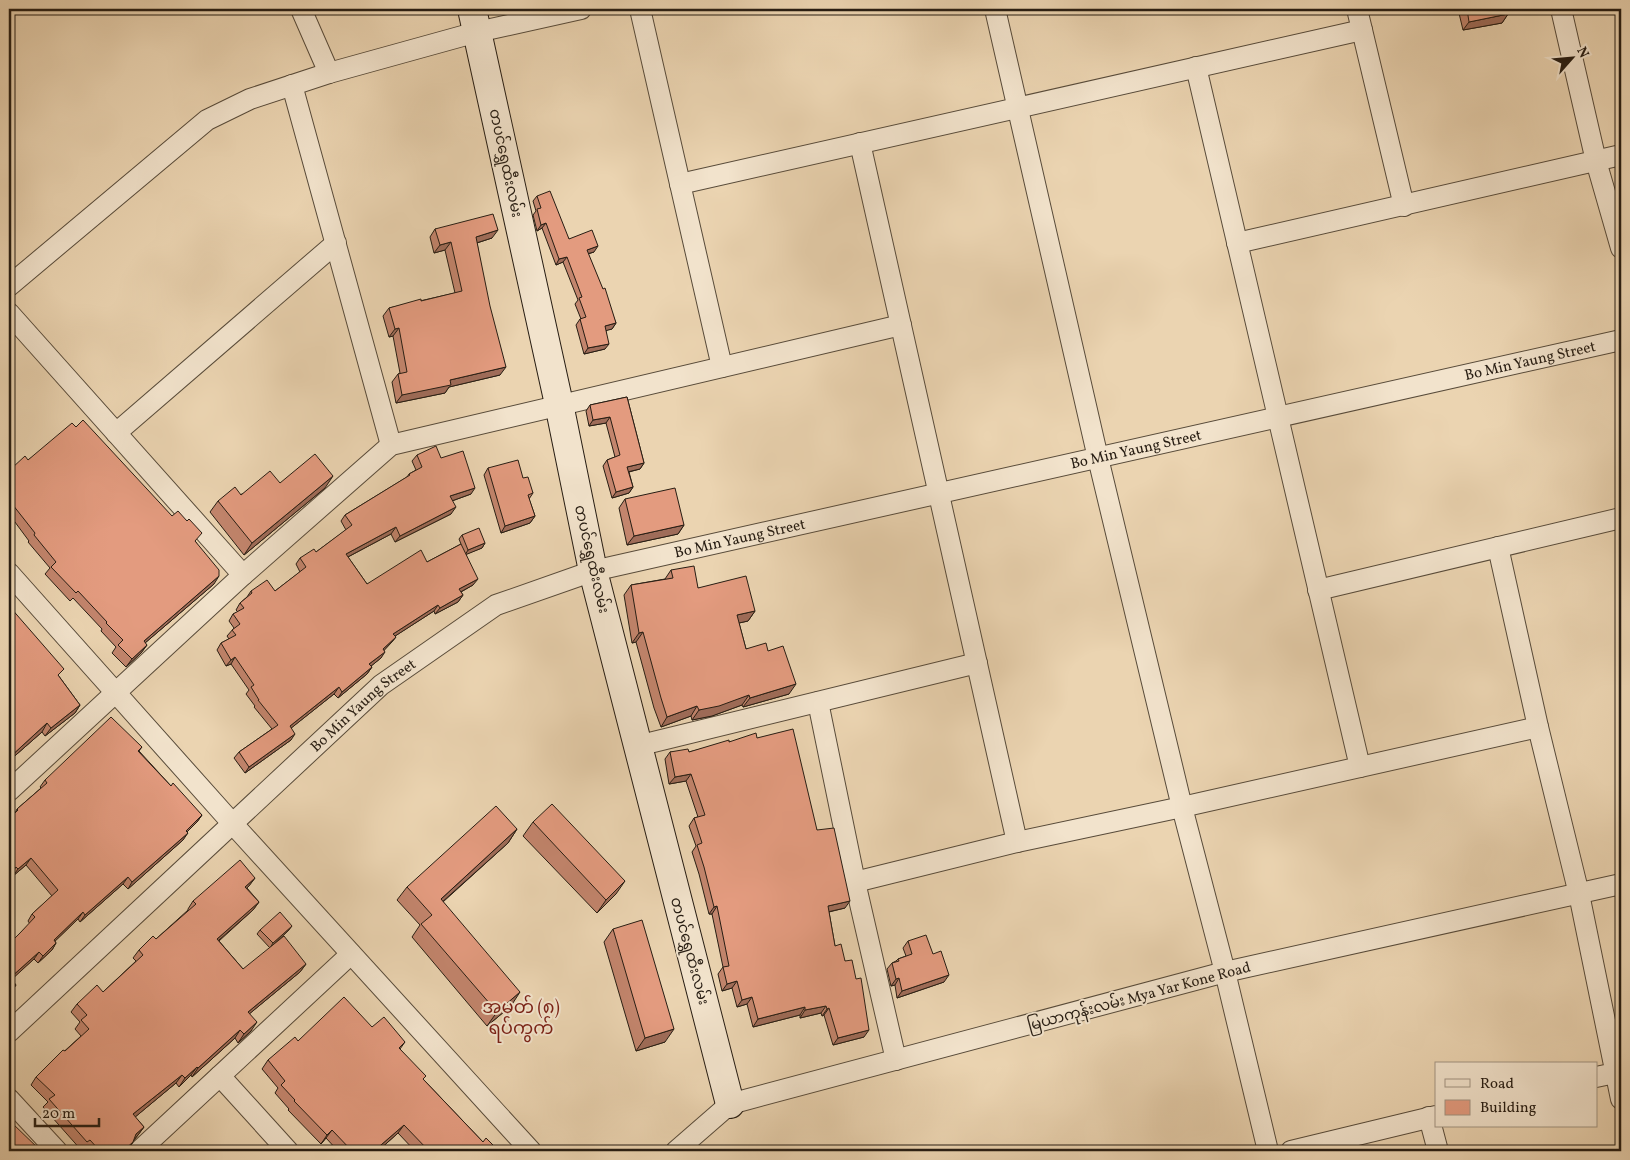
<svg xmlns="http://www.w3.org/2000/svg" width="1630" height="1160" viewBox="0 0 1630 1160" font-family="Vollkorn,'Noto Sans Myanmar',serif">
<style>
.lines{fill:none;stroke-linecap:round;stroke-linejoin:round}
.street-casing{stroke:#584b3a;stroke-width:22}
.secondary-casing{stroke:#271d13;stroke-width:30}
.street{stroke:#f2e3cc;stroke-width:20}
.secondary{stroke:#f2e3cc;stroke-width:28}
.wall{fill:#c3856d;stroke:#271d13}
.shaded-wall{fill:#9f6c59;stroke:#271d13}
.building{fill:#e39b7f;stroke:#271d13}
.labels{text-anchor:middle;stroke-width:4;stroke-linejoin:round;paint-order:stroke}
.street-label{font-size:15px;fill:#271d13;stroke:#f2e3cc}
.quarter-label{font-size:18px;fill:#7a1f14;stroke:#f2e3cc}
</style>
<rect width="100%" height="100%" fill="#ebd4b1"/>
<filter id="stains"><feTurbulence type="fractalNoise" baseFrequency=".004" numOctaves="4"/><feColorMatrix values="0 0 0 0 .2 0 0 0 0 .09 0 0 0 0 .02 0 0 0 .5 -.17"/></filter>
<radialGradient id="worn" r=".72"><stop offset=".6" stop-color="#630" stop-opacity="0"/><stop offset="1" stop-color="#630" stop-opacity=".3"/></radialGradient>
<g class="lines">
<defs>
<g id="street">
<polyline points="301,9 329,73"/>
<polyline points="640,9 722,367"/>
<polyline points="995,9 1098,458 1182,807 1225,972 1268,1151"/>
<polyline points="1357,9 1404,206"/>
<polyline points="1561,9 1596,161 1621,248"/>
<polyline points="1196,67 1360,767"/>
<polyline points="292,85 391,445"/>
<polyline points="860,143 1017,842"/>
<polyline points="680,184 1362,30"/>
<polyline points="1237,243 1621,155"/>
<polyline points="9,286 207,120 250,99 329,73 477,32 581,9"/>
<polyline points="9,313 243,575"/>
<polyline points="116,433 336,243"/>
<polyline points="1498,547 1538,727 1579,894 1621,1099"/>
<polyline points="9,573 232,823 531,1151"/>
<polyline points="1318,590 1621,518"/>
<polyline points="818,702 855,882 896,1060"/>
<polyline points="637,746 977,663"/>
<polyline points="9,791 243,575 391,445 901,325"/>
<polyline points="855,882 1017,842 1182,807 1538,727"/>
<path id="s1" d="M9 1032 381 685 496 605 593 571 1621 340"/>
<polyline points="220,1076 288,1151"/>
<polyline points="1596,1077 1615,1073"/>
<polyline points="9,1099 57,1151"/>
<polyline points="1429,1117 1438,1151"/>
<polyline points="139,1151 351,954"/>
<polyline points="676,1151 730,1104 1225,972 1621,884"/>
<polyline points="1291,1151 1436,1116"/>
</g>
<polyline id="secondary" points="472,9 559,404 593,571 730,1104"/>
</defs>
<use href="#street" class="street-casing"/>
<use href="#secondary" class="secondary-casing"/>
<use href="#street" class="street"/>
<use href="#secondary" class="secondary"/>
</g>
<g class="wall">
<polygon points="1458,9 1507,9 1508,14 1502,23 1463,30"/>
<polygon points="537,196 569,239 594,252 588,254 616,323 612,329 606,330 605,349 584,354 576,325 580,319 581,319 575,304 578,300 563,262 556,265 542,228 537,231 533,215 536,211 533,201"/>
<polygon points="435,229 492,238 477,243 500,375 449,387 445,393 396,403 392,382 398,374 400,373 393,336 389,337 383,316 389,308 455,293 445,250 434,253 430,237"/>
<polygon points="627,397 644,463 640,469 629,472 633,487 629,493 612,498 603,466 607,460 615,457 606,423 589,426 586,411 590,405"/>
<polygon points="76,427 196,542 214,584 145,643 147,645 141,653 126,667 112,653 116,647 101,631 102,629 73,598 70,601 45,574 50,568 28,542 29,541 9,514 9,464 12,468 28,460"/>
<polygon points="417,455 441,458 471,494 452,501 451,514 395,542 391,534 348,557 367,584 427,562 461,544 459,539 462,535 485,543 482,548 466,554 473,585 461,592 463,595 458,602 435,614 434,611 395,636 396,637 391,643 384,650 381,658 371,666 372,667 367,674 338,698 334,694 291,728 291,740 245,773 234,758 239,752 272,729 254,707 255,706 246,694 249,690 231,664 226,666 217,650 221,643 229,639 227,636 234,628 229,621 233,614 238,612 236,610 240,603 247,597 251,591 275,591 300,572 296,564 300,558 316,552 346,530 341,521 345,515 407,477 409,474 416,470 412,461"/>
<polygon points="488,468 523,478 533,493 529,499 535,516 530,523 501,533 484,475"/>
<polygon points="280,483 325,488 244,555 210,512 218,501"/>
<polygon points="625,499 684,525 678,534 627,545 619,508"/>
<polygon points="671,570 698,588 755,611 748,621 739,623 746,649 768,651 789,694 743,707 742,705 712,716 692,720 691,716 661,727 654,708 636,642 632,643 624,595 631,585 665,579"/>
<polygon points="9,608 80,705 75,713 45,736 42,732 9,761"/>
<polygon points="757,738 817,830 845,908 829,912 835,946 845,961 864,1037 833,1045 824,1015 822,1016 821,1013 800,1018 800,1015 753,1027 747,1004 737,1007 732,988 722,991 718,974 723,967 712,914 709,914 699,874 692,852 696,846 689,826 694,818 698,817 686,781 669,784 665,759 670,752 689,752 729,742"/>
<polygon points="142,747 139,751 171,786 202,815 197,822 187,832 183,840 128,889 123,884 80,922 78,919 55,941 56,943 52,950 38,963 34,959 11,979 16,985 11,992 9,993 9,944 20,933 30,924 28,921 32,914 52,896 26,865 13,876 11,874 9,876 9,819 14,815 17,809 41,788 40,787 45,780"/>
<polygon points="533,822 616,894 597,913 523,836"/>
<polygon points="517,829 508,843 443,902 511,1006 487,1026 412,937 420,925 397,900 407,887"/>
<polygon points="255,878 247,888 259,902 253,910 219,941 243,969 306,964 300,972 249,1014 251,1031 238,1043 235,1038 192,1077 191,1075 179,1087 176,1083 135,1117 144,1127 135,1139 127,1151 87,1151 84,1148 82,1151 43,1107 48,1102 31,1085 36,1077 81,1036 75,1029 80,1022 71,1012 77,1004 103,992 136,961 133,958 139,950 156,939 188,910 188,909 193,901"/>
<polygon points="613,929 665,1042 636,1051 604,942"/>
<polygon points="260,930 289,930 270,948 257,934"/>
<polygon points="908,941 933,954 944,982 897,998 895,985 891,986 887,969 892,963 896,961 898,959 906,956 903,948"/>
<polygon points="372,1027 405,1042 400,1049 423,1079 483,1142 499,1151 415,1151 398,1133 378,1151 338,1151 326,1138 321,1144 288,1110 289,1109 275,1093 278,1088 262,1069 268,1060 298,1041"/>
</g>
<g class="shaded-wall">
<polygon points="1508,14 1502,23 1463,30 1469,22"/>
<polygon points="546,223 542,228 537,231 541,225"/>
<polygon points="498,230 492,238 470,245 476,237"/>
<polygon points="451,242 445,250 434,253 440,245"/>
<polygon points="598,246 594,252 583,255 587,250"/>
<polygon points="567,257 563,262 556,265 559,259"/>
<polygon points="616,323 612,329 601,332 605,326"/>
<polygon points="399,328 393,336 389,337 395,329"/>
<polygon points="609,344 605,349 584,354 588,348"/>
<polygon points="506,367 500,375 449,387 445,393 396,403 402,395 450,380"/>
<polygon points="610,417 606,423 589,426 593,420"/>
<polygon points="644,463 640,469 623,473 627,467"/>
<polygon points="333,476 325,488 244,555 252,543"/>
<polygon points="633,487 629,493 612,498 616,492"/>
<polygon points="475,488 471,494 446,503 450,496"/>
<polygon points="456,507 451,514 395,542 400,536"/>
<polygon points="535,516 530,523 501,533 505,526"/>
<polygon points="684,525 678,534 627,545 634,536"/>
<polygon points="396,527 391,534 342,560 346,554"/>
<polygon points="485,543 482,548 465,555 468,550"/>
<polygon points="219,576 214,584 138,649 144,641"/>
<polygon points="478,579 473,585 455,595 459,589"/>
<polygon points="463,595 458,602 435,614 440,608"/>
<polygon points="438,605 434,611 389,640 393,634"/>
<polygon points="755,611 748,621 730,625 737,615"/>
<polygon points="643,632 636,642 632,643 639,633"/>
<polygon points="396,637 391,643 379,656 383,649"/>
<polygon points="147,645 141,653 126,667 132,659"/>
<polygon points="385,652 381,658 365,671 369,664"/>
<polygon points="235,657 231,664 226,666 231,660"/>
<polygon points="372,667 367,674 338,698 342,692"/>
<polygon points="796,684 789,694 743,707 750,698"/>
<polygon points="339,687 334,694 285,733 290,726"/>
<polygon points="749,695 742,705 712,716 692,720 699,710"/>
<polygon points="80,705 75,713 45,736 51,728"/>
<polygon points="697,706 691,716 661,727 667,717"/>
<polygon points="47,723 42,732 9,761 9,758"/>
<polygon points="295,734 291,740 245,773 249,767"/>
<polygon points="691,774 686,781 669,784 675,777"/>
<polygon points="202,815 197,822 181,838 186,831"/>
<polygon points="517,829 508,843 431,912 441,899"/>
<polygon points="188,833 183,840 128,889 132,882"/>
<polygon points="31,858 26,865 13,876 18,869"/>
<polygon points="16,867 11,874 9,876 9,873"/>
<polygon points="128,877 123,884 80,922 85,915"/>
<polygon points="255,878 249,886 239,895 245,887"/>
<polygon points="625,881 616,894 597,913 606,900"/>
<polygon points="850,901 845,908 823,913 828,906"/>
<polygon points="259,902 253,910 211,947 217,939"/>
<polygon points="717,906 712,914 709,914 714,907"/>
<polygon points="83,912 78,919 49,947 54,940"/>
<polygon points="292,926 289,930 270,948 273,943"/>
<polygon points="56,943 52,950 38,963 43,956"/>
<polygon points="39,952 34,959 9,982 10,978"/>
<polygon points="306,964 300,972 242,1020 248,1012"/>
<polygon points="949,975 944,982 897,998 902,991"/>
<polygon points="899,978 895,985 891,986 896,979"/>
<polygon points="737,981 732,988 722,991 727,984"/>
<polygon points="16,985 11,992 9,993 9,990"/>
<polygon points="520,992 511,1006 487,1026 497,1012"/>
<polygon points="752,997 747,1004 737,1007 742,1000"/>
<polygon points="826,1006 821,1013 800,1018 805,1010"/>
<polygon points="805,1007 800,1015 753,1027 758,1019"/>
<polygon points="829,1008 824,1015 822,1016 827,1009"/>
<polygon points="257,1022 251,1031 238,1043 244,1034"/>
<polygon points="674,1029 665,1042 636,1051 645,1038"/>
<polygon points="240,1030 235,1038 192,1077 198,1068"/>
<polygon points="869,1030 864,1037 833,1045 838,1038"/>
<polygon points="197,1067 191,1075 179,1087 185,1078"/>
<polygon points="182,1075 176,1083 128,1123 133,1114"/>
<polygon points="404,1125 398,1133 378,1151 374,1151"/>
<polygon points="144,1127 138,1135 131,1143 136,1134"/>
<polygon points="332,1130 326,1138 321,1144 327,1135"/>
<polygon points="133,1142 127,1151 123,1151"/>
</g>
<g class="building">
<polygon points="1467,9 1507,9 1508,14 1469,22"/>
<polygon points="550,191 569,239 592,230 598,246 587,250 603,289 605,288 616,323 605,326 609,344 588,348 580,319 586,317 579,298 582,297 567,257 559,259 546,223 541,225 537,209 541,208 537,196"/>
<polygon points="493,214 498,230 476,237 490,306 506,367 450,380 451,385 402,395 398,374 407,372 399,328 395,329 389,308 421,299 421,301 462,291 451,242 440,245 435,229"/>
<polygon points="627,397 644,463 627,467 633,487 616,492 607,460 620,455 610,417 593,420 590,405"/>
<polygon points="83,420 172,516 178,511 187,521 189,519 202,533 195,541 219,570 219,576 144,641 147,645 132,659 118,645 123,640 106,623 107,622 78,591 76,593 51,567 56,562 34,535 35,533 9,500 9,464 12,468 25,456 28,460 72,423 76,427"/>
<polygon points="436,446 441,458 463,451 475,488 450,496 456,507 400,536 396,527 346,554 367,584 421,550 427,562 461,544 478,579 459,589 463,595 440,608 438,605 393,634 396,637 383,649 385,652 369,664 372,667 342,692 339,687 290,726 295,734 249,767 239,752 278,725 258,700 259,700 251,687 254,685 235,657 231,660 221,643 236,635 232,630 240,624 233,614 244,608 240,603 252,593 251,591 267,580 275,591 306,567 300,558 314,549 316,552 352,525 345,515 410,475 409,474 422,467 417,455"/>
<polygon points="315,454 333,476 252,543 218,501 235,487 241,495 270,471 280,483"/>
<polygon points="518,460 523,478 528,477 533,493 528,495 535,516 505,526 488,468"/>
<polygon points="675,488 684,525 634,536 625,499"/>
<polygon points="479,528 485,543 468,550 462,535"/>
<polygon points="694,566 698,588 746,576 755,611 737,615 746,649 766,643 768,651 783,646 796,684 750,698 749,695 719,706 699,710 697,706 667,717 661,698 643,632 639,633 631,585 673,578 671,570"/>
<polygon points="10,607 64,669 58,675 80,705 51,728 47,723 9,758 9,608"/>
<polygon points="111,717 142,747 138,751 171,786 173,783 202,815 186,831 188,833 132,882 128,877 85,915 83,912 54,940 56,943 43,956 39,952 10,978 16,985 9,990 9,944 20,933 35,917 32,914 58,890 31,858 18,869 16,867 9,873 9,819 18,810 17,809 47,783 45,780"/>
<polygon points="793,729 817,830 834,828 850,901 828,906 835,946 841,944 845,961 852,960 856,979 861,978 869,1030 838,1038 829,1008 827,1009 826,1006 805,1010 805,1007 758,1019 752,997 742,1000 737,981 727,984 723,967 729,966 717,906 714,907 704,867 697,845 702,843 694,818 705,815 691,774 675,777 670,752 688,749 689,752 729,740 729,742 756,733 757,738"/>
<polygon points="552,804 625,881 606,900 533,822"/>
<polygon points="496,806 517,829 441,899 520,992 497,1012 421,924 432,915 407,887"/>
<polygon points="240,860 255,878 245,887 259,902 217,939 243,969 284,936 306,964 248,1012 257,1022 244,1034 240,1030 198,1068 197,1067 185,1078 182,1075 133,1114 144,1127 136,1134 133,1142 123,1151 100,1151 90,1140 87,1142 49,1099 55,1095 36,1077 63,1050 65,1051 89,1029 81,1020 87,1015 77,1004 97,985 103,992 143,955 139,950 153,936 156,939 196,904 193,901"/>
<polygon points="280,912 292,926 273,943 260,930"/>
<polygon points="642,920 674,1029 645,1038 613,929"/>
<polygon points="926,935 933,954 941,951 949,975 902,991 899,978 896,979 892,963 899,961 898,959 912,954 908,941"/>
<polygon points="344,997 372,1027 384,1017 405,1042 399,1048 426,1076 423,1079 483,1142 486,1138 499,1151 429,1151 404,1125 374,1151 352,1151 332,1130 327,1135 294,1101 295,1100 281,1085 285,1081 268,1060 295,1037 298,1041"/>
<polygon points="11,1122 41,1151 9,1151 9,1125"/>
</g>
<g class="labels">
<g class="street-label">
<text transform="translate(506 163) rotate(78)" y="5">တပင်ရွှေထီးလမ်း</text>
<text dy="5" stroke="none"><textPath href="#s1" startOffset="1712">Bo Min Yaung Street</textPath></text>
<text dy="5" stroke="none"><textPath href="#s1" startOffset="1308">Bo Min Yaung Street</textPath></text>
<text dy="5" stroke="none"><textPath href="#s1" startOffset="902">Bo Min Yaung Street</textPath></text>
<text transform="translate(592 559) rotate(77)" y="5">တပင်ရွှေထီးလမ်း</text>
<text dy="5" stroke="none"><textPath href="#s1" startOffset="482">Bo Min Yaung Street</textPath></text>
<text transform="translate(690 951) rotate(75)" y="5">တပင်ရွှေထီးလမ်း</text>
<text transform="translate(1139 996) rotate(-15)" y="5">မြယာကုန်းလမ်း Mya Yar Kone Road</text>
</g>
<g class="quarter-label">
<text x="521" y="1013">အမှတ် (၈)<tspan x="521" dy="21">ရပ်ကွက်</tspan></text>
</g>
</g>
<rect width="1630" height="1160" fill="none" stroke="#ebd4b1" stroke-width="30"/>
<rect x="10" y="10" width="1610" height="1140" fill="none" stroke="#271d13" stroke-width="2.5"/>
<rect x="15" y="15" width="1600" height="1130" fill="none" stroke="#271d13"/>
<rect x="1435" y="1062" width="162" height="65" fill="#f2e3cc" stroke="#a19482"/>
<rect x="1445" y="1079" width="25" height="8" fill="#f2e3cc" stroke="#a19482"/>
<text x="1480" y="1088" font-size="15" fill="#271d13">Road</text>
<rect x="1445" y="1100" width="25" height="15" fill="#e39b7f" stroke="#a19482"/>
<text x="1480" y="1112" font-size="15" fill="#271d13">Building</text>
<g transform="translate(1572 58) rotate(63)" stroke="#f2e3cc" stroke-width="4" paint-order="stroke">
<path d="M0-4L9 19L0 12L-9 19Z" fill="#271d13"/>
<text y="-8" font-size="14" font-weight="bold" text-anchor="middle" fill="#271d13">N</text>
</g>
<path d="M35 1118v8h64v-8" fill="none" stroke="#271d13" stroke-width="2.5"/>
<text x="42" y="1118" font-size="15" fill="#271d13" stroke="#f2e3cc" stroke-width="4" paint-order="stroke">20 m</text>
<rect width="100%" height="100%" filter="url(#stains)"/>
<rect width="100%" height="100%" fill="url(#worn)"/>
</svg>
